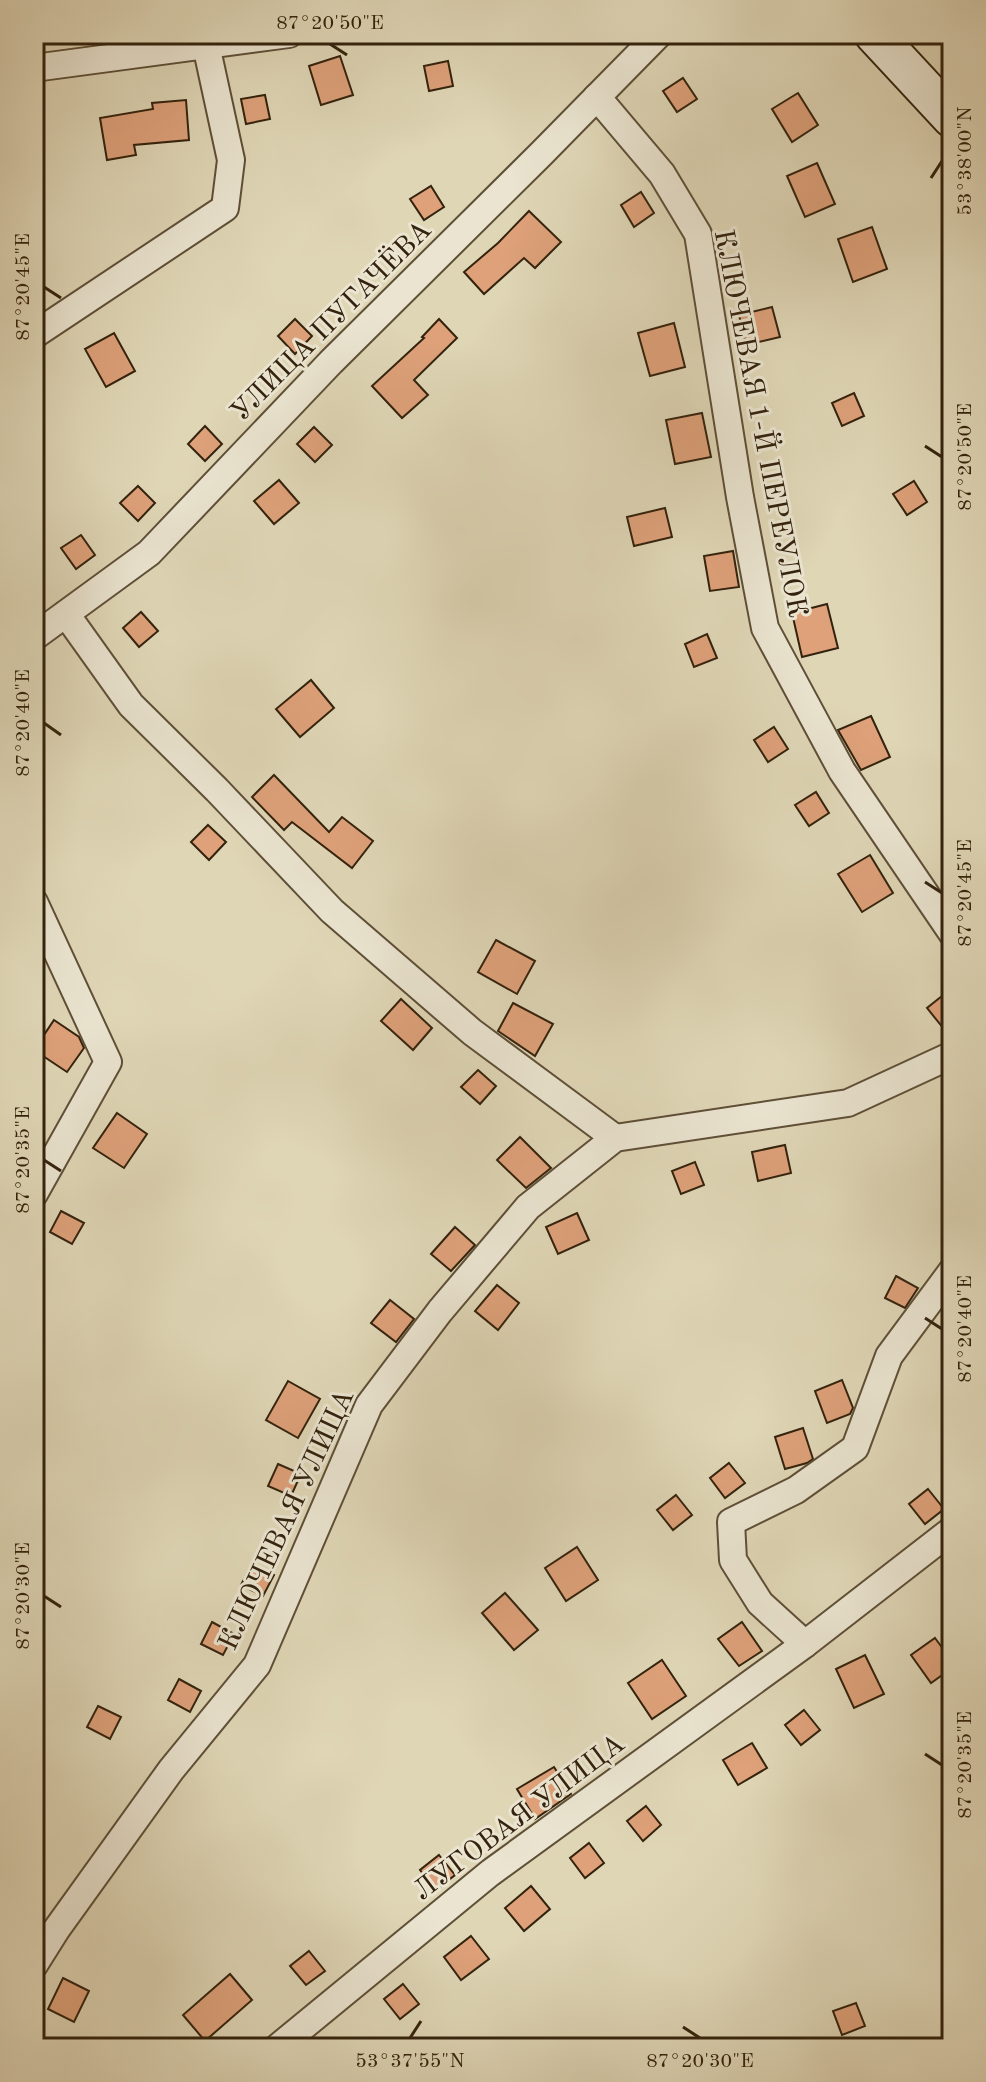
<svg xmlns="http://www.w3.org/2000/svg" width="986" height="2082" viewBox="0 0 986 2082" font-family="'Old Standard TT',serif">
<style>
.building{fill:#dea17a;stroke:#33220d;stroke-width:2}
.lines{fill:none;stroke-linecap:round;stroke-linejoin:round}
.minor-casing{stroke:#5e4f37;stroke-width:30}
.secondary-casing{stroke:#33220d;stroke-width:42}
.minor{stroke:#eae4d0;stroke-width:26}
.secondary{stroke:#eae4d0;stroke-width:38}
.ticks{fill:none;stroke:#33220d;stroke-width:3}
.labels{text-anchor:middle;stroke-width:6;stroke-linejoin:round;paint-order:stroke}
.street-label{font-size:28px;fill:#33220d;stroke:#eae4d0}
.neatline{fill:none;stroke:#33220d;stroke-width:3}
.ticks-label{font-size:20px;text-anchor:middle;fill:#33220d}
</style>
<rect width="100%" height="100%" fill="#dfd6b6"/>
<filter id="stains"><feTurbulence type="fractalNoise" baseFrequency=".0025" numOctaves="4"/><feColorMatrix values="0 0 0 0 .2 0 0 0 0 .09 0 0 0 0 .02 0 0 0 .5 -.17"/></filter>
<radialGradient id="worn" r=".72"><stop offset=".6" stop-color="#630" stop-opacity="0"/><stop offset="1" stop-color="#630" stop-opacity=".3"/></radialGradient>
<g class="building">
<polygon points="340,56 353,95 321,105 309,66"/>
<polygon points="448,61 453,86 429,91 424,66"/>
<polygon points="683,78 697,99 677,112 663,91"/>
<polygon points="798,93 818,125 792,142 772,109"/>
<polygon points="265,95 270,119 246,124 241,99"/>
<polygon points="186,100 189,140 134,145 136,155 107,160 100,118 153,109 152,103"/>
<polygon points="817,163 835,204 805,217 787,176"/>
<polygon points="431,186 444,207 424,220 410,199"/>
<polygon points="641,192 654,213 634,227 621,205"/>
<polygon points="529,211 561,242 535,268 524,258 484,294 464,272 498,243"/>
<polygon points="872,227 887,269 853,282 838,239"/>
<polygon points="772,307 780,337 746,345 739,315"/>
<polygon points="295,319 312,336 295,354 278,336"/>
<polygon points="439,319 457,338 414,380 428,395 402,418 372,386 424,338 422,337"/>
<polygon points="674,323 685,367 650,376 638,333"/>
<polygon points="114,333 135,371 106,387 85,349"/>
<polygon points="854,393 864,416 842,426 832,403"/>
<polygon points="702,413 711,457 675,464 666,420"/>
<polygon points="205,426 222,444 205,461 188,444"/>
<polygon points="314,427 332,445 315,462 297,444"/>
<polygon points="279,480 299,503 274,524 254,501"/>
<polygon points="914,481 927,502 907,515 893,494"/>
<polygon points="138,486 155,503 138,521 120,503"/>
<polygon points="665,508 672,537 634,546 627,517"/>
<polygon points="81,535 95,555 76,569 61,548"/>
<polygon points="733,551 739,587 710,591 704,556"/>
<polygon points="827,604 838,648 802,657 792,613"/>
<polygon points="141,612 158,631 139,647 123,628"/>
<polygon points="707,634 717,658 694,667 685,644"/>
<polygon points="311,680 334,708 300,737 276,709"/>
<polygon points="871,716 890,757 861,770 838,730"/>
<polygon points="774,727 788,749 768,762 754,740"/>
<polygon points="274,775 329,832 342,817 373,841 352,868 292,822 284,830 252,797"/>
<polygon points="816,792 829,813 809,826 795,805"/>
<polygon points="208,825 226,842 209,860 191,842"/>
<polygon points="870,855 893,893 862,912 838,874"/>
<polygon points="496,940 535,961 517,994 478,972"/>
<polygon points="952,988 952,1039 927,1008"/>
<polygon points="401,999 432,1028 413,1050 381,1021"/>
<polygon points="513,1003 553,1024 535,1056 498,1031"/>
<polygon points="54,1020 79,1037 84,1048 67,1072 34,1050"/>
<polygon points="478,1070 496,1086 480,1104 461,1087"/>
<polygon points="117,1113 147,1134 124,1168 93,1148"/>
<polygon points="520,1137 551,1168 526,1188 497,1160"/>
<polygon points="785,1145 791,1173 758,1181 752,1152"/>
<polygon points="695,1162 704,1185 681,1194 672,1171"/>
<polygon points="61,1211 84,1223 72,1244 50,1232"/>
<polygon points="577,1213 589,1240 558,1254 546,1227"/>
<polygon points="455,1227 475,1245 451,1271 431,1254"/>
<polygon points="896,1276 918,1288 905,1308 885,1298"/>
<polygon points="497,1285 519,1303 498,1330 475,1311"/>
<polygon points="390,1300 414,1319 396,1342 371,1323"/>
<polygon points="842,1380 853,1408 850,1414 827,1423 815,1391"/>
<polygon points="288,1381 320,1399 298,1438 266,1420"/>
<polygon points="803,1428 813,1459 807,1463 785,1469 775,1437"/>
<polygon points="729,1463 745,1483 725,1498 710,1478"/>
<polygon points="278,1464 301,1474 291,1496 268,1486"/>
<polygon points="928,1489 944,1509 925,1524 909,1504"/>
<polygon points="676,1495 692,1515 673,1530 657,1510"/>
<polygon points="577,1547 598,1580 566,1601 545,1568"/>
<polygon points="252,1563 274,1575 263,1596 241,1585"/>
<polygon points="505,1593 538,1630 514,1650 482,1613"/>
<polygon points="212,1622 234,1634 223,1655 201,1644"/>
<polygon points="742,1622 762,1651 739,1666 718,1639"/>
<polygon points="935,1638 952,1661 952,1668 931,1683 911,1655"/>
<polygon points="865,1655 884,1694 854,1708 836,1669"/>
<polygon points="662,1660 686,1696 652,1719 628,1683"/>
<polygon points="179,1679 201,1691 190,1712 168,1700"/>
<polygon points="98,1706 121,1717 110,1739 87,1727"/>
<polygon points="804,1710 820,1730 801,1745 785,1725"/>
<polygon points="752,1743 767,1768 738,1785 723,1760"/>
<polygon points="554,1767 571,1794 535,1819 517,1789"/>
<polygon points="646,1806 661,1825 643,1841 627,1821"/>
<polygon points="589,1843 604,1863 585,1878 570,1858"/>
<polygon points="439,1855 455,1875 436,1890 420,1870"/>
<polygon points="531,1886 550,1909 524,1931 505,1908"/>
<polygon points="471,1936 489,1959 461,1980 444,1957"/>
<polygon points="309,1951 325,1971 306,1985 290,1966"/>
<polygon points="230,1974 252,2000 205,2041 183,2015"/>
<polygon points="63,1978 89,1991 74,2022 48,2009"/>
<polygon points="403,1984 419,2004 400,2019 384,1999"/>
<polygon points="856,2003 865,2026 842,2035 833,2011"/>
</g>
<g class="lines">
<defs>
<g id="minor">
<polyline points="34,68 289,34"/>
<polyline points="597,97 662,174 698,234 740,497 765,628 842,771 952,933"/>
<polyline points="34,335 225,208 231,160 206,45"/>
<polyline points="66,614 131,705 217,790 332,911 472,1032 615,1138"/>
<polyline points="34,637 149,553 331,362 541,154 659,34"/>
<polyline points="34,902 108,1062 34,1194"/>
<polyline points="805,1644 760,1603 733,1560 731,1522 796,1490 855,1448 889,1356 952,1271"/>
<polyline points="34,1965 56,1930 171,1770 257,1665 369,1405 440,1311 528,1207 615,1138 848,1103 952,1055"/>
<polyline points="277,2048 490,1873 805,1644 952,1530"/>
</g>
<polyline id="secondary" points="874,34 952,118"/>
</defs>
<use href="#minor" class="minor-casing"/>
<use href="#secondary" class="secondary-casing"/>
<use href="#minor" class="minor"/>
<use href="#secondary" class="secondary"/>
</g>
<path class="ticks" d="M330 44 347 55M931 178 942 161M44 287 61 298M925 446 942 457M44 723 61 735M925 882 942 893M44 1160 61 1171M925 1318 942 1329M44 1596 61 1607M925 1754 942 1765M683 2027 700 2038M410 2038 421 2021"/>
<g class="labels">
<g class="street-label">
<text transform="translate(330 320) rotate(-45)" y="10">УЛИЦА ПУГАЧЁВА</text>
<text transform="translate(762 423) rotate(79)" y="10">КЛЮЧЕВАЯ 1-Й ПЕРЕУЛОК</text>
<text transform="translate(285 1519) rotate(-65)" y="10">КЛЮЧЕВАЯ УЛИЦА</text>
<text transform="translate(518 1816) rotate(-37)" y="10">ЛУГОВАЯ УЛИЦА</text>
</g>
</g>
<rect width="986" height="2082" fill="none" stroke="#dfd6b6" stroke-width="88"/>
<rect x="44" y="44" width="898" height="1994" class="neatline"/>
<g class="ticks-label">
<text x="330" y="29">87°20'50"E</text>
<text transform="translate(964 161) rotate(-90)" y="7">53°38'00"N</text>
<text transform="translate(22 287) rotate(-90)" y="7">87°20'45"E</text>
<text transform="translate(964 457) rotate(-90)" y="7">87°20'50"E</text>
<text transform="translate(22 723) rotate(-90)" y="7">87°20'40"E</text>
<text transform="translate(964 893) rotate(-90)" y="7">87°20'45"E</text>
<text transform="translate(22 1160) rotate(-90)" y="7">87°20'35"E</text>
<text transform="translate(964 1329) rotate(-90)" y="7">87°20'40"E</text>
<text transform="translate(22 1596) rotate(-90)" y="7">87°20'30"E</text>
<text transform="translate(964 1765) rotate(-90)" y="7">87°20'35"E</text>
<text x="410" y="2067">53°37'55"N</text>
<text x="700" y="2067">87°20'30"E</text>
</g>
<rect width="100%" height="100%" filter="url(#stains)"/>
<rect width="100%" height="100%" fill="url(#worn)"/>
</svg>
